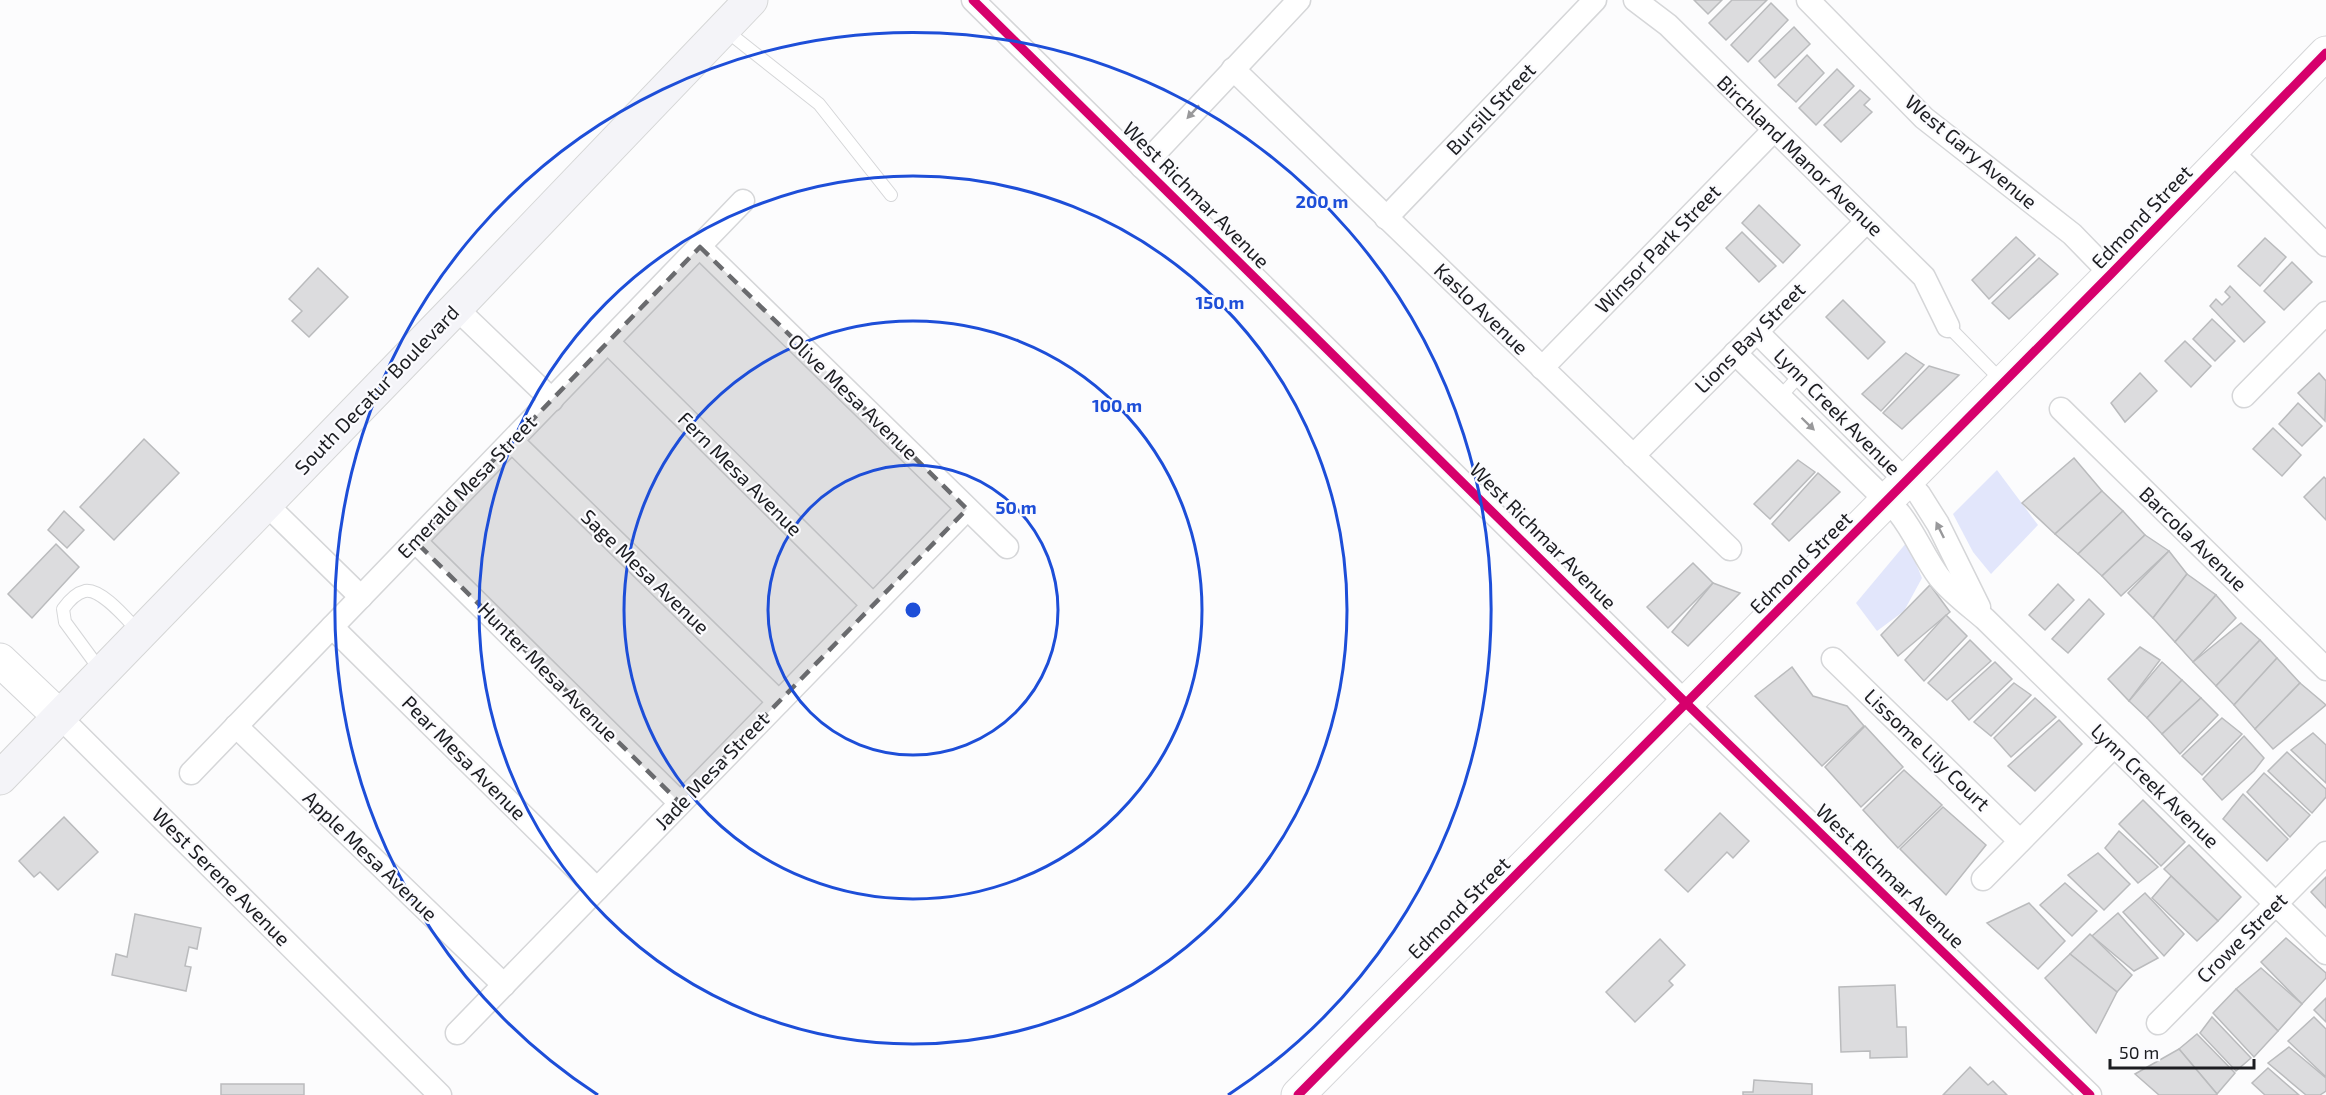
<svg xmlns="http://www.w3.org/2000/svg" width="2326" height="1095" viewBox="0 0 2326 1095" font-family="'Exo 2',sans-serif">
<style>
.green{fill:#e2e6fb}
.building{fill:#dcdcde;stroke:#babbbd;stroke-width:1.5}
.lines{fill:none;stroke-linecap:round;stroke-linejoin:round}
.lane-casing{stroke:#d5d6d8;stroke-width:14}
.street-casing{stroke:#d5d6d8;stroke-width:25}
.secondary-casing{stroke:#d5d6d8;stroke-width:35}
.primary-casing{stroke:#d5d6d6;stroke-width:35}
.lane{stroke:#fff;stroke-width:12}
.street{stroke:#fff;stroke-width:22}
.secondary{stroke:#fff;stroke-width:33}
.primary{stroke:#f4f4f8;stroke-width:33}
.cycleway-casing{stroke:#fbfbfe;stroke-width:13}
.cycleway{stroke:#d6006c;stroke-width:9}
.oneway{fill:#99999b}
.marked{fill:#6a6b6e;fill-opacity:0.2;stroke:#6a6b6e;stroke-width:4.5;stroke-dasharray:12 8;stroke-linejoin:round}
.ring{fill:none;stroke:#1d4ed8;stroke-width:3}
.labels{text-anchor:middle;stroke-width:4.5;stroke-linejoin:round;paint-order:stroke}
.street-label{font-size:20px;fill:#1c1d21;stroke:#fbfbfe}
.centre{fill:#1d4ed8;stroke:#fbfbfe;stroke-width:3}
.ring-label{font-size:18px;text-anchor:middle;font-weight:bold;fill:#1d4ed8;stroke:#fbfbfe;stroke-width:4.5;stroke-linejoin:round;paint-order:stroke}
</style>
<rect width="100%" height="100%" fill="#fcfcfd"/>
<g class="green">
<polygon points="1997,470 2038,525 1991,574 1973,552 1953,514"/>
<polygon points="1907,542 1922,578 1904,611 1877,631 1856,603"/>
</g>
<g class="building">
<polygon points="1694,0 1722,0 1708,14"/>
<polygon points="1732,0 1767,0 1726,40 1709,23"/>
<polygon points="1771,3 1788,20 1748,62 1731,45"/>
<polygon points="1794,27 1810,44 1775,78 1759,61"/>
<polygon points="1807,55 1824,73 1796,102 1778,85"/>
<polygon points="1837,69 1854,86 1816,125 1799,108"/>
<polygon points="1860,90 1870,99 1864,105 1872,112 1841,142 1824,125"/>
<polygon points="1759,205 1800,245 1783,263 1742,223"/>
<polygon points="1742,232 1776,266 1759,282 1726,248"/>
<polygon points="2016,237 2035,255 1989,299 1972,280"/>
<polygon points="2265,238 2286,257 2260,286 2238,266"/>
<polygon points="2039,258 2058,274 2009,319 1992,303"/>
<polygon points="2292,262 2312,282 2284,310 2264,291"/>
<polygon points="318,268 348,297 309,337 292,321 302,311 289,299"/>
<polygon points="2230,286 2265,322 2244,342 2210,306 2216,299 2222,305 2230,297 2225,292"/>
<polygon points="1843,300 1885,342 1868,359 1826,317"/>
<polygon points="2212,319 2235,341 2215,361 2193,339"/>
<polygon points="2185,341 2211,366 2191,387 2165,361"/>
<polygon points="1906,353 1924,365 1881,411 1862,394"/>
<polygon points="1929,366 1959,375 1902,429 1883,413"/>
<polygon points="2140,373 2157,391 2125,422 2111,403"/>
<polygon points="2319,373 2326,381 2325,421 2298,393"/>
<polygon points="2298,403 2322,426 2302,446 2279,424"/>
<polygon points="2273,428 2301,455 2282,476 2253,449"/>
<polygon points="144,439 179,473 114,540 80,507"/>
<polygon points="2074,458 2102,491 2055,534 2022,503"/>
<polygon points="1798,460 1815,472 1770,519 1754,504"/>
<polygon points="1818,473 1840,492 1789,541 1772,524"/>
<polygon points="2324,477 2326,479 2326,520 2304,497"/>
<polygon points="2102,491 2123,511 2078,554 2055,534"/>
<polygon points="64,511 84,530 67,548 48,530"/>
<polygon points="2123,511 2145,535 2102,576 2078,554"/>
<polygon points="2145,535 2169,551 2121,596 2102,576"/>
<polygon points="56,544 79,567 32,618 8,594"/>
<polygon points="2169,551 2187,574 2153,618 2128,593"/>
<polygon points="1693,563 1713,583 1668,628 1647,607"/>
<polygon points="2187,574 2216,595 2175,642 2153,618"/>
<polygon points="1713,583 1740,593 1688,646 1672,632"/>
<polygon points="2058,584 2074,600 2045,630 2029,615"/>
<polygon points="1930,585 1950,612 1898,656 1881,635"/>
<polygon points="2216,595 2236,618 2193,662 2175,642"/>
<polygon points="2089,599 2104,614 2068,653 2052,639"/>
<polygon points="1946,615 1967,636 1924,681 1905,660"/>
<polygon points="2241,623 2260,640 2216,686 2193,662"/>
<polygon points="1970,640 1991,661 1947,700 1928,683"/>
<polygon points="2260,640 2277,658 2234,705 2216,686"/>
<polygon points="2140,647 2160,660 2129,701 2108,679"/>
<polygon points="2277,658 2300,683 2255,729 2234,705"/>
<polygon points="1995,662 2012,679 1969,720 1952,701"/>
<polygon points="2162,662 2182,680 2147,718 2129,701"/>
<polygon points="1792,667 1813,696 1847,706 1864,726 1822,766 1755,696"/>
<polygon points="2182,680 2201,698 2162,734 2147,718"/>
<polygon points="2014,683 2031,695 1991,736 1974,722"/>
<polygon points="2300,683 2326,705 2273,749 2255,729"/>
<polygon points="2035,698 2056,717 2011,757 1994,738"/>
<polygon points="2201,698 2218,715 2180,754 2162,734"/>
<polygon points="2222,718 2242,734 2202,775 2182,756"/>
<polygon points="2059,720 2082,744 2035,791 2008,766"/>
<polygon points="1865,726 1903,767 1861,807 1825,767"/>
<polygon points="2313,733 2326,745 2326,783 2291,750"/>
<polygon points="2244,736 2264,758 2254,771 2222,800 2203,779"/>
<polygon points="2287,752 2326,789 2326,797 2312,813 2268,771"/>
<polygon points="1904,770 1942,805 1898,848 1863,810"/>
<polygon points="2264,773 2310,815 2290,837 2247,792"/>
<polygon points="2243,794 2288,839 2267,861 2223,819"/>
<polygon points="2143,800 2185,842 2161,866 2119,824"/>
<polygon points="1943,807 1986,845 1946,895 1900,849"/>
<polygon points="1720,813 1749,841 1733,858 1727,852 1688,892 1665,870"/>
<polygon points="64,817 98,852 58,890 40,872 34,877 19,861"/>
<polygon points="2119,831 2158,867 2138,883 2105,848"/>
<polygon points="2189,845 2241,897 2218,921 2164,869"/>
<polygon points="2098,853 2130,884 2104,910 2068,875"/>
<polygon points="2171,876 2218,921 2197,941 2152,898"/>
<polygon points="2326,877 2326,908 2311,892"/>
<polygon points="2065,883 2097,911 2072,936 2040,905"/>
<polygon points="2145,893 2184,934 2164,956 2123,912"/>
<polygon points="2029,903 2065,941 2038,969 1987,923"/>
<polygon points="2118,913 2158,958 2134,971 2092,936"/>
<polygon points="135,914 201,928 197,949 189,947 185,966 191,967 186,991 112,975 116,954 127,957"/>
<polygon points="2090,934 2132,975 2117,992 2070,954"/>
<polygon points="2286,938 2326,973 2326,978 2302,1004 2261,962"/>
<polygon points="1660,939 1685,965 1669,981 1673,985 1635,1022 1606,992"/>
<polygon points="2070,954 2117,992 2096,1033 2045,978"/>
<polygon points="2261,968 2302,1004 2278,1031 2236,989"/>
<polygon points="1895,985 1897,1027 1906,1027 1907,1057 1870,1058 1870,1051 1841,1052 1839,987"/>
<polygon points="2236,989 2278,1031 2254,1057 2213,1013"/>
<polygon points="2326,998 2326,1022 2314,1010"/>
<polygon points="2212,1017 2251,1058 2236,1071 2200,1033"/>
<polygon points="2314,1017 2326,1029 2326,1077 2288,1041"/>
<polygon points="2197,1034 2235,1073 2217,1094 2179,1049"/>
<polygon points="2289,1047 2326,1078 2326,1091 2320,1095 2306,1095 2268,1063"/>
<polygon points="2179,1049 2217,1094 2216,1095 2159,1095 2135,1074"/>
<polygon points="1970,1067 1988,1085 1993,1081 2007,1095 1943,1095"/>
<polygon points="2268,1068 2299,1095 2265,1095 2252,1083"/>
<polygon points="1754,1080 1812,1084 1812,1095 1743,1095 1743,1092 1753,1092"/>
<rect x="221" y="1084" width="83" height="11"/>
</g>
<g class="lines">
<defs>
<g id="lane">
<polyline points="724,29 819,104 891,195"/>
<polyline points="1948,326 2002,381"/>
<polyline points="1780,397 1800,375"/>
<path d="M101 671 65 622 63 609C68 602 76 593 85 591 102 588 129 622 140 633"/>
</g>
<g id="street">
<polyline points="973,0 1687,704 2090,1095"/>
<polyline points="1635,0 1668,25 1924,277 1948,326"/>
<polyline points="1808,0 1924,118 2072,234 2111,274"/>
<polyline points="1233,69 1730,549"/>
<polyline points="2231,151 2326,245"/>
<polyline points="1142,167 1299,0"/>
<polyline points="1386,218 1595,0"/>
<polyline points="700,247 1007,547"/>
<polyline points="456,308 552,400"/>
<polyline points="1757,332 1919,494 1938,524 1979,607"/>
<polyline points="608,342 873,605"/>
<path d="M1735 353 1899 513C1915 533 1924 557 1939 577 1952 593 1970 606 1985 619L2326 953"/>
<polyline points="1542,368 1774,130"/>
<polyline points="2244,396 2326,313"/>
<polyline points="2061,409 2326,669"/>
<polyline points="512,441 779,702"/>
<polyline points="1633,456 1867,221"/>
<polyline points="266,504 361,597"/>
<polyline points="415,541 680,803"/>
<polyline points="332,627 597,889"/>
<polyline points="1833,659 2020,841"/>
<polyline points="59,716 440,1095"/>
<polyline points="236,726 504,985"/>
<polyline points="191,773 743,201"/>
<polyline points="1983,879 2114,746"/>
<polyline points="2158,1023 2326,853"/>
<polyline points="457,1033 967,509"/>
</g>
<g id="secondary">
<polyline points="0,660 59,716"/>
<polyline points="1298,1095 2111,274 2326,53"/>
</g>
<polyline id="primary" points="0,778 456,308 751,0"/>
</defs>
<use href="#lane" class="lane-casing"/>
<use href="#street" class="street-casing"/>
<use href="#secondary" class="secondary-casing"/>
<use href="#primary" class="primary-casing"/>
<use href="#lane" class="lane"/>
<use href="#street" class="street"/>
<use href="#secondary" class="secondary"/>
<use href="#primary" class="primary"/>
<defs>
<g id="cycleway">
<polyline points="973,0 1687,704 2090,1095"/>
<polyline points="1298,1095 2111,274 2326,53"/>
</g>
</defs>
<use href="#cycleway" class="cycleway-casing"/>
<use href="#cycleway" class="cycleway"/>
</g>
<defs><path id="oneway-solid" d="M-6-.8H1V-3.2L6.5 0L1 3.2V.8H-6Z" transform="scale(1.5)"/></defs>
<g class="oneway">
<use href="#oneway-solid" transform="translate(1193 112) rotate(133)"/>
<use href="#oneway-solid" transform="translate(1808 424) rotate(44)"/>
<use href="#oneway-solid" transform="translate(1940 530) rotate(-116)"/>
</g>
<path class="marked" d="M700 247 967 509 680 803 415 541Z"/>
<g class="ring">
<circle cx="913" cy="610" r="145"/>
<circle cx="913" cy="610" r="289"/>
<circle cx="913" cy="610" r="434"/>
<path d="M598 1095A578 578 0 1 1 1228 1095"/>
</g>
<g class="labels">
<g class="street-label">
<text transform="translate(1491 109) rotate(-46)" y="7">Bursill Street</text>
<text transform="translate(1971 152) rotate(40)" y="7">West Gary Avenue</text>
<text transform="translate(1800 156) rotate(44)" y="7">Birchland Manor Avenue</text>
<text transform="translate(1196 195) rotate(45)" y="7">West Richmar Avenue</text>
<text transform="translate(2142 217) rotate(-46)" y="7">Edmond Street</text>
<text transform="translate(1658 249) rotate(-46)" y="7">Winsor Park Street</text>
<text transform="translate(1481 309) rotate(44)" y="7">Kaslo Avenue</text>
<text transform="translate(1750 338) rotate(-45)" y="7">Lions Bay Street</text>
<text transform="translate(377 390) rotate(-46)" y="7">South Decatur Boulevard</text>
<text transform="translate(853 397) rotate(44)" y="7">Olive Mesa Avenue</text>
<text transform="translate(1837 412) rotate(45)" y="7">Lynn Creek Avenue</text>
<text transform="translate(740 474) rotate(45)" y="7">Fern Mesa Avenue</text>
<text transform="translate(467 487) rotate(-46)" y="7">Emerald Mesa Street</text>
<text transform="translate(1543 536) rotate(45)" y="7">West Richmar Avenue</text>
<text transform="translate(2193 539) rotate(44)" y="7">Barcola Avenue</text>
<text transform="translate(1801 563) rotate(-45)" y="7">Edmond Street</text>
<text transform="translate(645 572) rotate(44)" y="7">Sage Mesa Avenue</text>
<text transform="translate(548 672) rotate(45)" y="7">Hunter Mesa Avenue</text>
<text transform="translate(1927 750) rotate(44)" y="7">Lissome Lily Court</text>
<text transform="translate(464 758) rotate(45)" y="7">Pear Mesa Avenue</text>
<text transform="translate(712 771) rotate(-46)" y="7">Jade Mesa Street</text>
<text transform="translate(2155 786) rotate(44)" y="7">Lynn Creek Avenue</text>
<text transform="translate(370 856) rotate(44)" y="7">Apple Mesa Avenue</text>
<text transform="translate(1890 876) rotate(44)" y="7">West Richmar Avenue</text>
<text transform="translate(221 877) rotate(45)" y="7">West Serene Avenue</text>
<text transform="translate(1459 908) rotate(-45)" y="7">Edmond Street</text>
<text transform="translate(2242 938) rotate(-45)" y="7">Crowe Street</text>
</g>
</g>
<circle cx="913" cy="610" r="9" class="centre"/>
<g class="ring-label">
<text x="1322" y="208">200 m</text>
<text x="1220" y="309">150 m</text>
<text x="1117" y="412">100 m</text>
<text x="1016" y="514">50 m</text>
</g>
<path d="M2110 1059v9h144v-9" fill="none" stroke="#1c1d21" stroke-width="3"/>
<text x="2119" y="1059" font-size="18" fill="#1c1d21" stroke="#fbfbfe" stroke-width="4.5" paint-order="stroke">50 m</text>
</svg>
